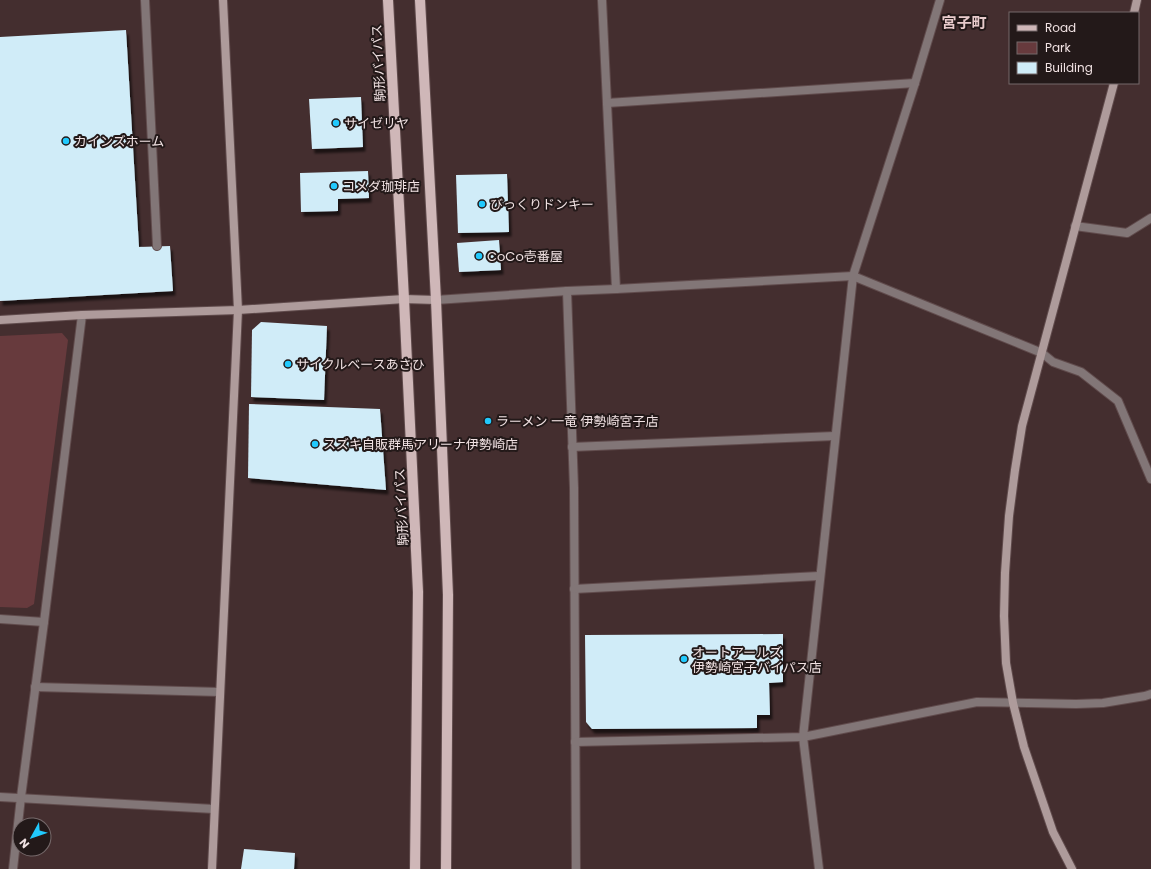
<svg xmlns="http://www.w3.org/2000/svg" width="1151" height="869" viewBox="0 0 1151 869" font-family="Poppins,'Noto Sans JP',sans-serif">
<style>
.green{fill:#673a3d}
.building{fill:#d0ecf8;filter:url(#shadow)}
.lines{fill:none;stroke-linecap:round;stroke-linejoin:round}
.lane-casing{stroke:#604b4c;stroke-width:10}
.street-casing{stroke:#604b4c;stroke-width:10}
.secondary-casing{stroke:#604b4c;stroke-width:10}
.primary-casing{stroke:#604b4c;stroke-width:12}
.lane{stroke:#827677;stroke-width:8}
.street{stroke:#827677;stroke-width:8}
.secondary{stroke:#ae9b9b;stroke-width:8}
.primary{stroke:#cfb7b8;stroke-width:10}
.poi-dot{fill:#21c9fd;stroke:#231919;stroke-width:1.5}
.labels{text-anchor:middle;stroke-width:4;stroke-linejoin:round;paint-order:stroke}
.street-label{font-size:13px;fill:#f1e2e3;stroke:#231919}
.poi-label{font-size:13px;fill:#f1e2e3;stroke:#231919;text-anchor:start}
.quarter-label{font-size:15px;font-weight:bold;fill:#e7cacb;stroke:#231919}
</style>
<defs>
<filter id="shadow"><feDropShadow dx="2.5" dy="4.5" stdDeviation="1" flood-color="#0009"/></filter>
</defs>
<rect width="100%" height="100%" fill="#442e2f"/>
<polygon class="green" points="62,333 68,340 34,604 27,608 0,607 0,336"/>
<g class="building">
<polygon points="126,30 139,247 170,246 173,291 0,301 0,37"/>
<polygon points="361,97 363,147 312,149 309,99"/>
<polygon points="368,171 369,198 338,199 338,211 301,212 300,173"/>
<polygon points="507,174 509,232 458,233 456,175"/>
<polygon points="499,240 501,270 459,272 457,243"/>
<polygon points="261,322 327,326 324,400 251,397 252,330"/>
<polygon points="249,404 380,409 386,490 248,478"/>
<polygon points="783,634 783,682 769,683 770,715 757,715 757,728 592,729 586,722 585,635"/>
<polygon points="244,849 295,853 294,869 241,869"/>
</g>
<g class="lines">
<defs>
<g id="lane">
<polyline points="145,0 157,246"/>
<polyline points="1042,353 1053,362 1081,372 1118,401 1151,479"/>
<polyline points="35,687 220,692"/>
</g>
<g id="street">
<polyline points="602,0 616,289"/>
<polyline points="607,103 915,83"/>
<polyline points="1075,226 1127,233 1151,218"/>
<polyline points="567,291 574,488 576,869"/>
<polyline points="436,300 567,291 616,289 853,276 1042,353"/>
<polyline points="572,447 835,436"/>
<polyline points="574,589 819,576"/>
<polyline points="0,619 44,622"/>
<polyline points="575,742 803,737 977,702 1076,704 1103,703 1145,696 1151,694"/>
<polyline points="0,797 214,809"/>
<polyline points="13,869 21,797 44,622 82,315"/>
<polyline points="819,869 803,737 853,276 915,83 940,0"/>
</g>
<g id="secondary">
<polyline points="1134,13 1137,0"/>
<polyline points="0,320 82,315 238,310 404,299 436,300"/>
<polyline points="212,869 238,310 223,0"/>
<polyline points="1072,869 1053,832 1024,747 1013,703 1006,663 1004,616 1005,573 1009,516 1015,470 1022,426 1114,83"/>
</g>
<g id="primary">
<polyline points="388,0 404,299 418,592 415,869"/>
<polyline points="420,0 436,300 448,595 446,869"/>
</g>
</defs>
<use href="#lane" class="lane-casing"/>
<use href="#street" class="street-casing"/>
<use href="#secondary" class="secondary-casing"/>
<use href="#primary" class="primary-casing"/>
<use href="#lane" class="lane"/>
<use href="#street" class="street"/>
<use href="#secondary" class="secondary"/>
<use href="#primary" class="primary"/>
</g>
<g class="poi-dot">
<circle cx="336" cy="123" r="4"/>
<circle cx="66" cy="141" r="4"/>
<circle cx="334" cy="186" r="4"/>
<circle cx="482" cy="204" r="4"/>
<circle cx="479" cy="256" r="4"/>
<circle cx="288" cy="364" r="4"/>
<circle cx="488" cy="421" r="4"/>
<circle cx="315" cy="444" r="4"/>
<circle cx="684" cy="659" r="4"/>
</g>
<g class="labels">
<g class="street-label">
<text transform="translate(378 63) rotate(-93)" y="5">駒形バイパス</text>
<text transform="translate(401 507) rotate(-93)" y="5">駒形バイパス</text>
</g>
<g class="poi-label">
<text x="344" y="128">サイゼリヤ</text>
<text x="74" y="146">カインズホーム</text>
<text x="342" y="191">コメダ珈琲店</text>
<text x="490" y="209">びっくりドンキー</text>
<text x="487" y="261">CoCo壱番屋</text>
<text x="296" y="369">サイクルベースあさひ</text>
<text x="496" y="426">ラーメン 一竜 伊勢崎宮子店</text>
<text x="323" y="449">スズキ自販群馬アリーナ伊勢崎店</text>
<text x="692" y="657">オートアールズ<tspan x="692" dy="15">伊勢崎宮子バイパス店</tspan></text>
</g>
<g class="quarter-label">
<text x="964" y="28">宮子町</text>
</g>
</g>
<rect x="1009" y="12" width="130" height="72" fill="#231919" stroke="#75696a"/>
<rect x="1017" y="25" width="20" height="6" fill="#cfb7b8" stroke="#75696a"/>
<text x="1045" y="32" font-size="12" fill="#f1e2e3">Road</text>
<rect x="1017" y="42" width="20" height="12" fill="#673a3d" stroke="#75696a"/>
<text x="1045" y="52" font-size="12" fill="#f1e2e3">Park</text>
<rect x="1017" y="62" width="20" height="12" fill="#d0ecf8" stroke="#75696a"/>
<text x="1045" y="72" font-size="12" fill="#f1e2e3">Building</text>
<g transform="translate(32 837) rotate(230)"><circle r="19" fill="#231919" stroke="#75696a"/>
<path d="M0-3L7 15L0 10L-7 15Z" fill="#21c9fd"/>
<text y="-6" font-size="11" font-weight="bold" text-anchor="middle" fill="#f1e2e3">N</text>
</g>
</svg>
